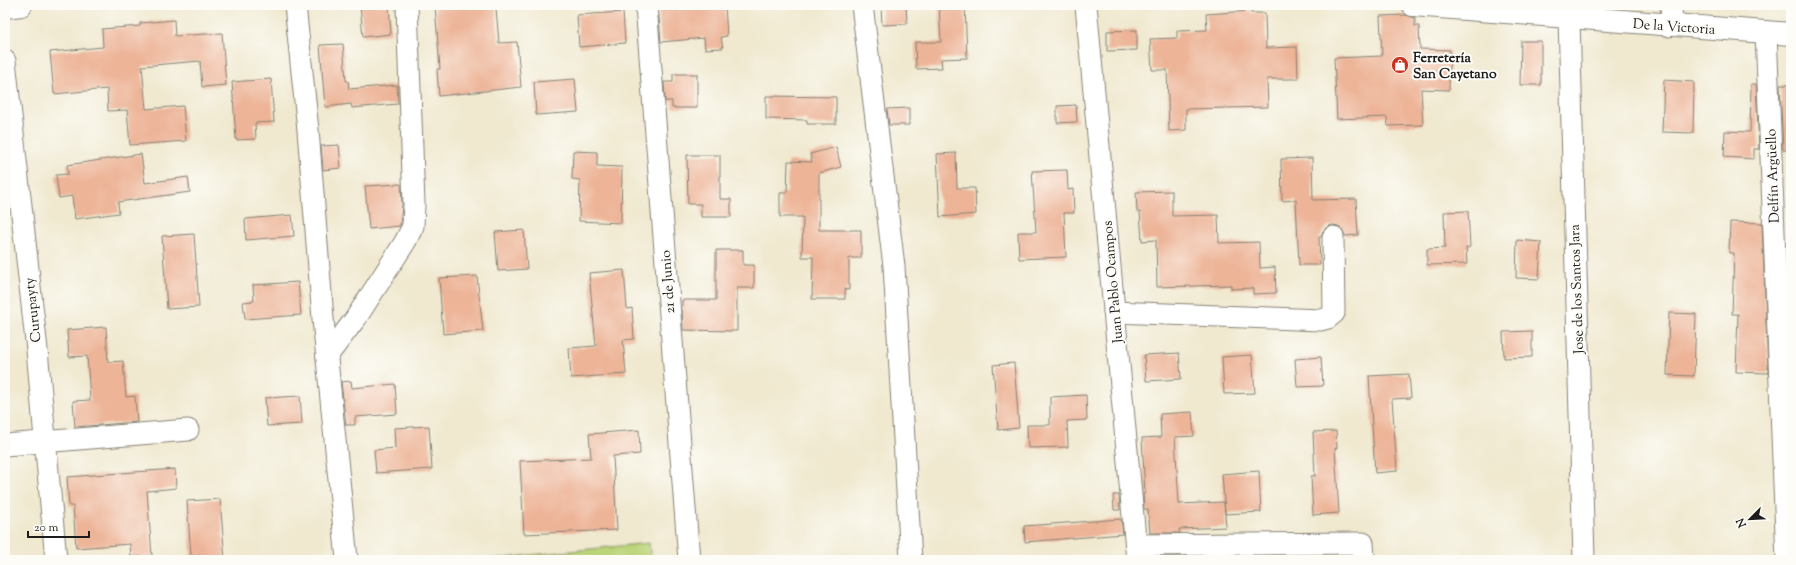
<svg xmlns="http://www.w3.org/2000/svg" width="1796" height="565" viewBox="0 0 1796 565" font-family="'Sorts Mill Goudy',serif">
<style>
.green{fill:#bbd479;stroke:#6c784a}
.building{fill:#edb497}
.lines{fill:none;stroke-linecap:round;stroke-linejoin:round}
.minor-casing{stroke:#868276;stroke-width:23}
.major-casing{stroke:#868276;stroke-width:24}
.minor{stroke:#fff;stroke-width:21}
.major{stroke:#fff;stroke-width:22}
.labels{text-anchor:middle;stroke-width:4;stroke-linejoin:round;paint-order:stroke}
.street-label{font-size:14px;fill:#1c1c1c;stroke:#fdfcf7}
.poi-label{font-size:14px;font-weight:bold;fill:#1c1c1c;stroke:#fdfcf7;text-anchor:start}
</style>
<rect width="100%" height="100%" fill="#fdfcf7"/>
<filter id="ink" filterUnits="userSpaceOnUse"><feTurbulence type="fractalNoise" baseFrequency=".025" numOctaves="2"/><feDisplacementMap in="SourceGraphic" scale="8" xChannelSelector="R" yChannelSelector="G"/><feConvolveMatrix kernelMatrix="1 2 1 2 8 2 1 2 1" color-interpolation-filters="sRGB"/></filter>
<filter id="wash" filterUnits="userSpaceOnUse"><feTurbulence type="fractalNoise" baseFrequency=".012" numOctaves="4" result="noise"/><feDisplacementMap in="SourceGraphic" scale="16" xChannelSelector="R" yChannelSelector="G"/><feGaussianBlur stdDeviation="0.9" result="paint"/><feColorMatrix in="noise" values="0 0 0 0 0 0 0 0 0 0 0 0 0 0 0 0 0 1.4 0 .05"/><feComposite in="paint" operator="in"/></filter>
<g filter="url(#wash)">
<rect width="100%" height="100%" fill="#f0e9d0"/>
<polygon class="green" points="649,543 651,560 482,560"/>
<g id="blocks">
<g class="building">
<polygon points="360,5 389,5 391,34 363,37"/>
<polygon points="485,5 485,9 496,8 499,43 517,42 521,87 439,96 437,69 440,69 435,6"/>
<polygon points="658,5 725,5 727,36 721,37 723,48 705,49 704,38 661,42"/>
<polygon points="881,5 906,5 907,24 882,25"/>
<polygon points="939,5 965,5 967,58 941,59 942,68 916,69 915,42 941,42"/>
<polygon points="1251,11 1251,13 1265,13 1266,48 1297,47 1298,79 1267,79 1268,107 1186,109 1186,130 1169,131 1167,70 1152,70 1150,39 1177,38 1177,31 1207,30 1206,14"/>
<polygon points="623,12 625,43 579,47 577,15"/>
<polygon points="1406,15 1415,18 1415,26 1419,26 1420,49 1450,50 1449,90 1421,89 1423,125 1388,126 1387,117 1337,119 1334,58 1382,56 1380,16"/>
<polygon points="174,20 175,36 222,33 226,85 202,87 200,61 142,66 146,109 183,106 186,141 130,145 127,110 108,111 107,89 54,94 50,52 103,47 102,29 140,26 140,23"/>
<polygon points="1137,30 1137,50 1107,51 1107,31"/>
<polygon points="1521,41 1541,41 1541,85 1520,85"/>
<polygon points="343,44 346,81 348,81 349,89 397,85 398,104 352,108 351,104 325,107 320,45"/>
<polygon points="673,74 697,74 697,108 672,108 672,101 665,101 664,82 673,82"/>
<polygon points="271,79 274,122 255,123 256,139 236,140 232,82"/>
<polygon points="575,79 578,112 536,115 534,82"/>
<polygon points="1664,80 1694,82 1693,133 1662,132"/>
<polygon points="1751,84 1756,84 1759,149 1754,149 1754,159 1724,157 1725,131 1750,132"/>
<polygon points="1780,85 1791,85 1791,150 1783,150"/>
<polygon points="766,96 836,97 836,124 807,124 807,120 766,119"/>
<polygon points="1076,105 1077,122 1057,123 1057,106"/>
<polygon points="909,108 909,125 889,125 887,109"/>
<polygon points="339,145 341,168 323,170 321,146"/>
<polygon points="836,147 841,167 819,173 819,230 861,230 861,258 849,258 849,290 845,289 845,299 812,299 813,257 802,257 803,217 780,217 780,193 787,193 788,161 812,162 810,154"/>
<polygon points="573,151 597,152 597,166 622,167 621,223 579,221 580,180 572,179"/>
<polygon points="956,153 957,188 975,188 976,214 940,217 937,154"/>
<polygon points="141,154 145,183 188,177 190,192 118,202 119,213 75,219 72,196 59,198 56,175 68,174 67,165"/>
<polygon points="687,155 720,155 720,199 731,199 731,217 701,217 701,204 688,204"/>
<polygon points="1312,158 1313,200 1356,199 1358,235 1345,236 1343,231 1338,226 1332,225 1327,227 1323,231 1321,237 1319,237 1320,265 1299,265 1296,200 1282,201 1281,159"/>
<polygon points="1067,170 1068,190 1073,189 1074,213 1064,213 1066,257 1019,259 1018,232 1036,232 1032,171"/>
<polygon points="401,184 402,205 400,226 369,229 365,186"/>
<polygon points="1172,191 1172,216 1218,215 1219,243 1259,242 1260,268 1275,267 1276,293 1253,294 1253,288 1231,289 1231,285 1157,287 1156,240 1142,241 1140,212 1137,212 1136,192"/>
<polygon points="1468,211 1470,247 1466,248 1467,264 1427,265 1427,249 1445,248 1444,212"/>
<polygon points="292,215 294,236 246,240 245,219"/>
<polygon points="1730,222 1762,223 1768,373 1736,372 1738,314 1732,314 1734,253 1729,253"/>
<polygon points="524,230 527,269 498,271 495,232"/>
<polygon points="194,234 199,307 167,309 162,236"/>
<polygon points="1517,240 1541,242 1539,279 1516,278"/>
<polygon points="716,250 743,250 743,265 754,265 754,288 737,288 737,331 683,330 682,300 716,300"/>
<polygon points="1787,269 1791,269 1791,312 1789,312"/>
<polygon points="624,270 627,309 632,308 634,339 623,340 626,374 571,378 569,348 596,346 589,273"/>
<polygon points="477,276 483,331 443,334 439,278"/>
<polygon points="298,282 301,315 245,319 243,302 254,301 253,285"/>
<polygon points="1669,313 1696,314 1694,376 1667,375"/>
<polygon points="106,327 108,362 123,361 126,397 135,396 137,422 75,427 73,401 90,400 87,356 69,357 67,330"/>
<polygon points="1532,331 1532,357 1504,358 1503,332"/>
<polygon points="1179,353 1181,379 1146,381 1144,355"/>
<polygon points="1252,355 1255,393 1224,394 1222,357"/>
<polygon points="1321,357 1323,386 1297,387 1295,359"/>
<polygon points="1014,363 1019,428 998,430 993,365"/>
<polygon points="1409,374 1411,398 1392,399 1397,471 1375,473 1369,376"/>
<polygon points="351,381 352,388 395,384 397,414 355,417 355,425 346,425 341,382"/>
<polygon points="1086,395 1087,420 1067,421 1068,447 1028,448 1027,425 1050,425 1050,397"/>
<polygon points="300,396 302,424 267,426 265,398"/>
<polygon points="1192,412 1194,436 1175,437 1179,504 1224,502 1226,527 1179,529 1180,533 1150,533 1148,509 1144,509 1143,494 1145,493 1142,438 1161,437 1160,414"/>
<polygon points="429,426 432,469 376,473 374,450 395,448 394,428"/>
<polygon points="639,430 640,454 613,456 617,530 524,534 520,461 591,458 589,434"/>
<polygon points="1336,431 1337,448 1335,448 1339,513 1313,515 1311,476 1315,476 1313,432"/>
<polygon points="175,469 176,488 147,491 152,556 131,557 130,544 76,548 73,506 69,506 67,477"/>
<polygon points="1259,471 1261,512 1225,514 1222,474"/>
<polygon points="1113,495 1119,495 1120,510 1114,510"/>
<polygon points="220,499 225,560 202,560 201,555 191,556 187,501"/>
<polygon points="1121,519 1123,534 1025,542 1024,526"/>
<rect x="1159" y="557" width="22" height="3"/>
</g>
</g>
</g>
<g filter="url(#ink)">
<use href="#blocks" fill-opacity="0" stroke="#868276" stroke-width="1"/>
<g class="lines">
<defs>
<g id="minor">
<polyline points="295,5 308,130 323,319 347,560"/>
<polyline points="646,5 689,560"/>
<polyline points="862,5 894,266 911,560"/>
<polyline points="1086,5 1137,560"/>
<polyline points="1569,18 1584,560"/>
<polyline points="1670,26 1672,5"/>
<polyline points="1766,32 1787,560"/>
<polyline points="5,61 37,350 56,560"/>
<polyline points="1114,312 1321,320 1328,318 1334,313 1333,237"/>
<polyline points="327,356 356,318 405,242 413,226 414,205 407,5"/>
<polyline points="5,445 188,430"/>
<polyline points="1136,545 1363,543 1364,560"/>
</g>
<g id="major">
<polyline points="1413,5 1791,34"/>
<polyline points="5,7 21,5"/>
</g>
</defs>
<use href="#minor" class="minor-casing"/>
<use href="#major" class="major-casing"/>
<use href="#minor" class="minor"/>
<use href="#major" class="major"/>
</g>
</g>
<defs>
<symbol id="shop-disc" viewBox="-11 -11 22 22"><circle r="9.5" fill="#c8321e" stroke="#fdfcf7"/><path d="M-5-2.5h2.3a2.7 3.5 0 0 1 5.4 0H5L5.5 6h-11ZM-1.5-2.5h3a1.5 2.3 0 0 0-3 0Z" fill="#fff"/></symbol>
</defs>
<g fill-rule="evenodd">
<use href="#shop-disc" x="1390" y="55" width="20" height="20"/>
</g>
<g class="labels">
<g class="street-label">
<text transform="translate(1674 26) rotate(4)" y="5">De la Victoria</text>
<text transform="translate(1772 176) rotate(-92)" y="5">Delfín Argüello</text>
<text transform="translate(667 282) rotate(-94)" y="5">21 de Junio</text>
<text transform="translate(1112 282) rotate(-95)" y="5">Juan Pablo Ocampos</text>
<text transform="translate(1576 289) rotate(-92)" y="5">Jose de los Santos Jara</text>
<text transform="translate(32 310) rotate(-96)" y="5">Curupayty</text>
</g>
<g class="poi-label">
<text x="1413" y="62">Ferretería<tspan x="1413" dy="16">San Cayetano</tspan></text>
</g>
</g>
<rect width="1796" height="565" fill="none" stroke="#fdfcf7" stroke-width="20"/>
<g transform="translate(1750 519) rotate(246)" stroke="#fdfcf7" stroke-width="3" paint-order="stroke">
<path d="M0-3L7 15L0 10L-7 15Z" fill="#1c1c1c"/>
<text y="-6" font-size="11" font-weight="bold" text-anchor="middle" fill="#1c1c1c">N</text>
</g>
<path d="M28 531v6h61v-6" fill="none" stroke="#1c1c1c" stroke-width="2"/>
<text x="34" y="531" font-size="12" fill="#1c1c1c" stroke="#fdfcf7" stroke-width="3" paint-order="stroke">20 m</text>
</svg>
